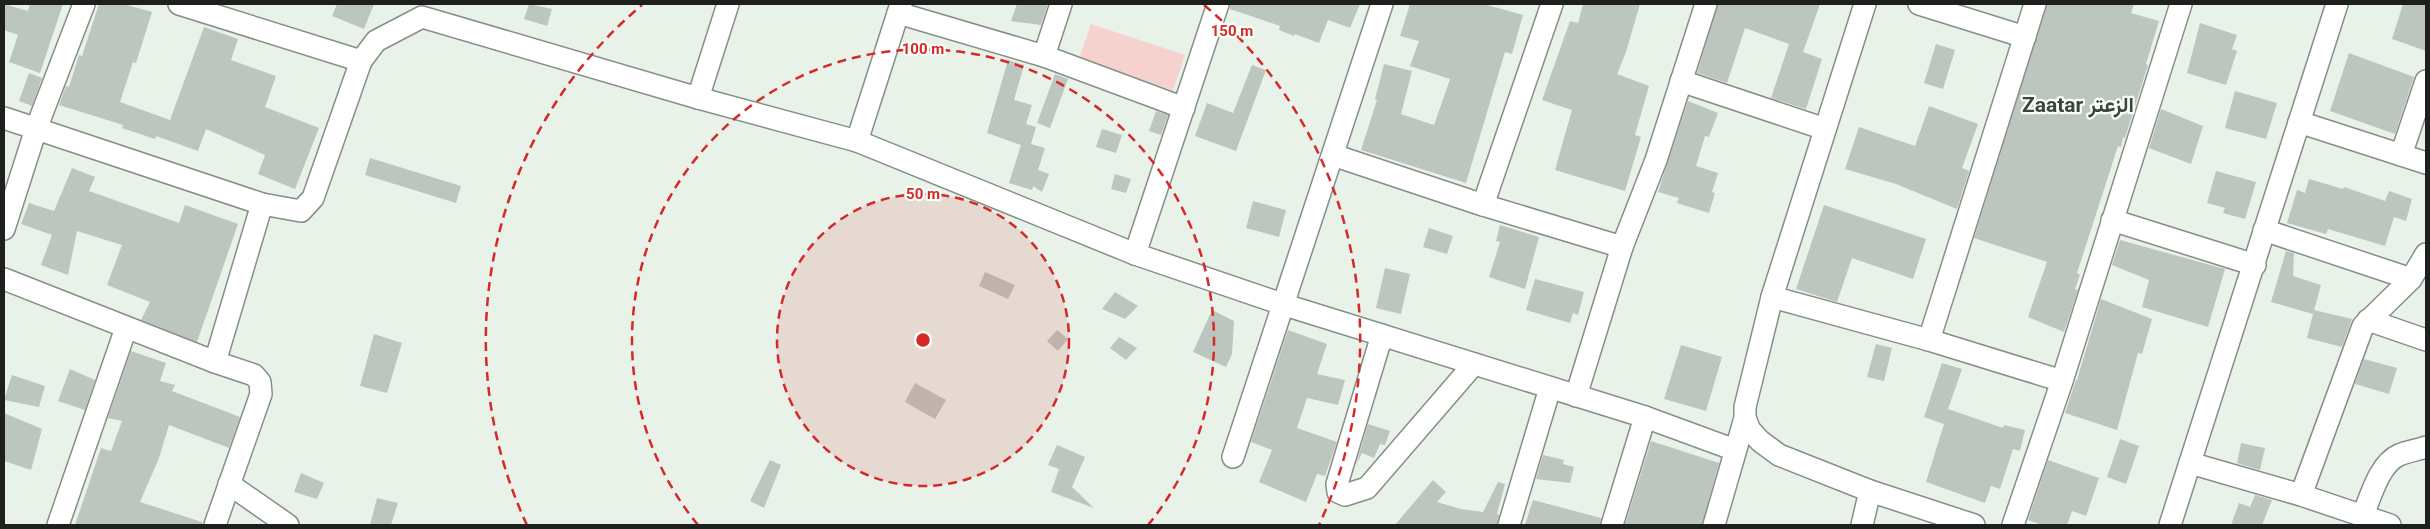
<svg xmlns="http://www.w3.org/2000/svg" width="2430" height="529" viewBox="0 0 2430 529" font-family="Roboto,Vazirmatn,sans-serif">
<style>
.green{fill:#f5d2cd}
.building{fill:#bdc6be}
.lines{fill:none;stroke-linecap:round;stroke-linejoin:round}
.street-casing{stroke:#868f87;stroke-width:24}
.street{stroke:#fff;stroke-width:21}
.ring{fill:none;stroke:#d62828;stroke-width:2.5;stroke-dasharray:9 6}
.labels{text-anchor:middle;stroke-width:4.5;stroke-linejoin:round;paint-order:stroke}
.district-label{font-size:21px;font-weight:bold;fill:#3c443d;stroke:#f7fff8}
.centre{fill:#d62828;stroke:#f7fff8;stroke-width:2.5}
.ring-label{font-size:15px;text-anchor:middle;font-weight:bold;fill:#d62828;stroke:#f7fff8;stroke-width:4.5;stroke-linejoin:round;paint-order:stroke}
</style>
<rect width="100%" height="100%" fill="#e8f2e9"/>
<polygon class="green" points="1091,24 1185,55 1173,90 1079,59"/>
<g class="building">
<polygon points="4,4 28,11 30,4 63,4 40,73 9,62 18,35 4,30"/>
<polygon points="99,4 124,4 152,12 136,63 133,62 120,102 170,120 204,27 238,39 231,60 276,76 265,107 319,128 295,189 258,174 265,155 206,129 198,151 156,136 155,139 122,128 123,125 59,105 66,86 69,87 79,55 82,56"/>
<polygon points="337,4 374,4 364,29 332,16"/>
<polygon points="529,4 552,9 547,26 524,19"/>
<polygon points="1017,4 1048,4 1041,25 1011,21"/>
<polygon points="1230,4 1360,4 1350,28 1328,20 1319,43 1295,34 1294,36 1279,30 1280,26 1230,9"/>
<polygon points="1410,4 1484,4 1523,15 1512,54 1505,52 1466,183 1361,150 1377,100 1375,99 1384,64 1412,71 1401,114 1434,125 1450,79 1410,66 1419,41 1400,36"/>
<polygon points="1583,4 1640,4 1626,52 1617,74 1649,86 1635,135 1641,137 1625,191 1555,170 1572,110 1542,100 1570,21 1578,23"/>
<polygon points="1718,4 1820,4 1803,52 1822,59 1806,109 1771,98 1789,44 1745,28 1727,83 1697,73"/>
<polygon points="2047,4 2134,4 2131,13 2159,21 2146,64 2148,65 2125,138 2123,137 2121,147 2118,146 2077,273 2080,275 2075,289 2078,290 2064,332 2028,317 2047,262 1974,238"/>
<polygon points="2403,4 2426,4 2426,51 2392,39"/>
<polygon points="2200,23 2237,35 2232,49 2237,51 2226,85 2187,73"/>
<polygon points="1936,44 1955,50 1943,89 1924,83"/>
<polygon points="2349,53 2414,77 2395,134 2330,111"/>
<polygon points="1008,60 1024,65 1014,100 1032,105 1026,124 1036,127 1031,144 1045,148 1038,170 1049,174 1042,192 1033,186 1032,190 1009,183 1021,145 987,133"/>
<polygon points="1252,65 1266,70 1236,151 1195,136 1207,103 1233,113"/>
<polygon points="29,73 42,78 32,106 19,101"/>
<polygon points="1055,74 1068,79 1050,128 1037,123"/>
<polygon points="2235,91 2277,103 2266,139 2225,128"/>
<polygon points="1688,101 1718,113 1709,137 1705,136 1696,166 1718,173 1712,192 1715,193 1709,213 1677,203 1679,198 1658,192"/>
<polygon points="1929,106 1978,124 1962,168 1969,171 1957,209 1896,184 1845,169 1859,127 1915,146"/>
<polygon points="2161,109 2203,126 2191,164 2149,148"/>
<polygon points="1156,111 1168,115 1161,135 1149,131"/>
<polygon points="1102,129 1122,135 1116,153 1096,147"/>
<polygon points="370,158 461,186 456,203 365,175"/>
<polygon points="72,168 95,177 89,191 179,223 185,205 238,224 197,342 141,320 150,302 107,285 122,245 77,231 68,275 41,265 52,235 21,224 29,203 54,211"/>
<polygon points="2216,171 2256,182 2245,219 2223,213 2225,208 2207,203"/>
<polygon points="1115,174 1131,179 1126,193 1111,189"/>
<polygon points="2309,179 2343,189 2344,187 2385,201 2389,191 2412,199 2406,221 2394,217 2385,246 2328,229 2326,234 2287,223 2297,190 2305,193"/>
<polygon points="1253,201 1286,210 1279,237 1246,228"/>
<polygon points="1824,205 1926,239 1913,279 1852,258 1837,302 1796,289"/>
<polygon points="1500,225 1539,237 1525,289 1489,277 1500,242 1496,241"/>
<polygon points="1429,228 1453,236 1447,254 1423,247"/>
<polygon points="2120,240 2225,269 2208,327 2142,307 2149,280 2112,265"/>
<polygon points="2286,251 2294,253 2293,276 2321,285 2313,314 2271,302"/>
<polygon points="1385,268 1410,274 1401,314 1376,308"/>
<polygon points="985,272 1015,285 1008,299 979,286"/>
<polygon points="1535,279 1584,292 1578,315 1573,313 1570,323 1526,310"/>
<polygon points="1115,292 1138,306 1125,319 1102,309"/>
<polygon points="2101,299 2152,319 2142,354 2138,353 2117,430 2065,413 2076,380 2077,380"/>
<polygon points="1212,310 1234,321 1232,354 1226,367 1193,352"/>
<polygon points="2314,310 2352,319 2342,347 2307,338"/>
<polygon points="1057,330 1068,339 1058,351 1047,341"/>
<polygon points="1288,330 1327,344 1317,374 1345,380 1338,405 1307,398 1297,428 1337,442 1325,476 1317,474 1306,502 1259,482 1272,450 1251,442"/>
<polygon points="374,334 402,343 387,393 360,386"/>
<polygon points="1119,337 1137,348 1126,360 1110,348"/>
<polygon points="1876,344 1892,348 1884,381 1867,377"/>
<polygon points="1681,345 1722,357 1706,411 1664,399"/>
<polygon points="131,351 166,363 160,381 175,385 172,391 240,417 229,448 169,425 159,458 140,502 202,522 202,525 75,525 101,448 111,451 122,421 108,418"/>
<polygon points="2364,359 2397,368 2389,394 2355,384"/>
<polygon points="1942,363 1962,369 1948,409 2003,428 2004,425 2025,430 2020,451 2013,449 2000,489 1991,486 1985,503 1926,482 1944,424 1924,417"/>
<polygon points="70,369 95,380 85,410 58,401"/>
<polygon points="12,375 45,386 39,407 4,400"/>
<polygon points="915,383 946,400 935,419 905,402"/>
<polygon points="4,413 42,429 31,470 4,461"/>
<polygon points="1368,424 1390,431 1385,445 1380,444 1374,458 1362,453 1356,465"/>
<polygon points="2120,439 2139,446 2126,484 2107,477"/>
<polygon points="1651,441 1719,463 1702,525 1625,525"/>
<polygon points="2241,443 2265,448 2260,470 2237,463"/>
<polygon points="1057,445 1085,457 1072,487 1094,508 1051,492 1059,469 1048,465"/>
<polygon points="1543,455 1564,460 1563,464 1574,467 1570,483 1536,479"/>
<polygon points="770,460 781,465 764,508 750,501"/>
<polygon points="2048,460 2099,478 2086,516 2072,511 2067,525 2042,525 2028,520"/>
<polygon points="301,473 324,483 317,499 294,492"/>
<polygon points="1433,480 1446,492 1437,502 1461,509 1483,512 1498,482 1505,484 1497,514 1499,515 1497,525 1395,525"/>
<polygon points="2255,495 2272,500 2262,525 2231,525 2239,503 2250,507"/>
<polygon points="377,498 398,503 391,525 370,525"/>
<polygon points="1533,500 1601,518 1600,525 1525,525"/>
</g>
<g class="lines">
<defs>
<g id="street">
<polyline points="179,4 361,61"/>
<polyline points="1919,4 2025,37"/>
<polyline points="898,13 1044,56 1184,108"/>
<polyline points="1044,56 1061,4"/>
<polyline points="1681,81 1825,129"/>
<polyline points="698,98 728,4"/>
<polyline points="4,118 262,204 301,211 313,198 361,61 376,41 422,17 698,98 857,141 1135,254 1285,305 1645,417 1735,450"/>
<polyline points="2299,122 2426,163"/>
<polyline points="857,141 901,4"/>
<polyline points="1333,155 1483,205 1622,247"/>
<polyline points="2401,155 2426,81"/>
<polyline points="1483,205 1552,4"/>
<polyline points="2112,220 2255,265"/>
<polyline points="4,229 36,129 84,4"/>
<polyline points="2264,230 2411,279"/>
<polyline points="1135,254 1218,4"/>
<polyline points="4,279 215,362 254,375 260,382 261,394 215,525"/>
<polyline points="1772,297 1929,340 2062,381"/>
<polyline points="2368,320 2426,340"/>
<polyline points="1382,335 1337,484 1338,492 1345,495 1367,488 1474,364"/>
<polyline points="1929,340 2035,4"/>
<polyline points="215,362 262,204"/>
<polyline points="1576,396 1622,247 1656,160 1706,4"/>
<polyline points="1745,418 1750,430 1760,441 1779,455 1870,491 1974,525"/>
<polyline points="1233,457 1382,4"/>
<polyline points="2190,463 2301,495 2390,525"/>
<polyline points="229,484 288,525"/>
<polyline points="2301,495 2363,326 2411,279 2426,254"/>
<path d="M2363 515C2371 496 2379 464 2399 455 2408 451 2418 450 2426 447"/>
<polyline points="58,525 126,328"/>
<polyline points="1509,525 1550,388"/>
<polyline points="1612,525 1645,417"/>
<polyline points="1714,525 1745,418 1745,407 1772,297 1865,4"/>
<polyline points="1862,525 1870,491"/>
<polyline points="2013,525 2062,381 2181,4"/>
<polyline points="2170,525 2337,4"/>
</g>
</defs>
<use href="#street" class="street-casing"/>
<use href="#street" class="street"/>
</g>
<circle cx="923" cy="340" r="146" fill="#d62828" fill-opacity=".12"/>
<g class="ring">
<circle cx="923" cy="340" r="146"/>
<path d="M698 525A291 291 0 1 1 1148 525"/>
<path d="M527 525A437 437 0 0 1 642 5M1204 5A437 437 0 0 1 1319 525"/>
</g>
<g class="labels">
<g class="district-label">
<text x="2078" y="112">Zaatar الزعتر</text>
</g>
</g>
<circle cx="923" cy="340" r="8" class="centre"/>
<g class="ring-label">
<text x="1232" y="36">150 m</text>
<text x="923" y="54">100 m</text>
<text x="923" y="199">50 m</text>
</g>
<rect width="2430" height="529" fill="none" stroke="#1d201d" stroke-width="10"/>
</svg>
